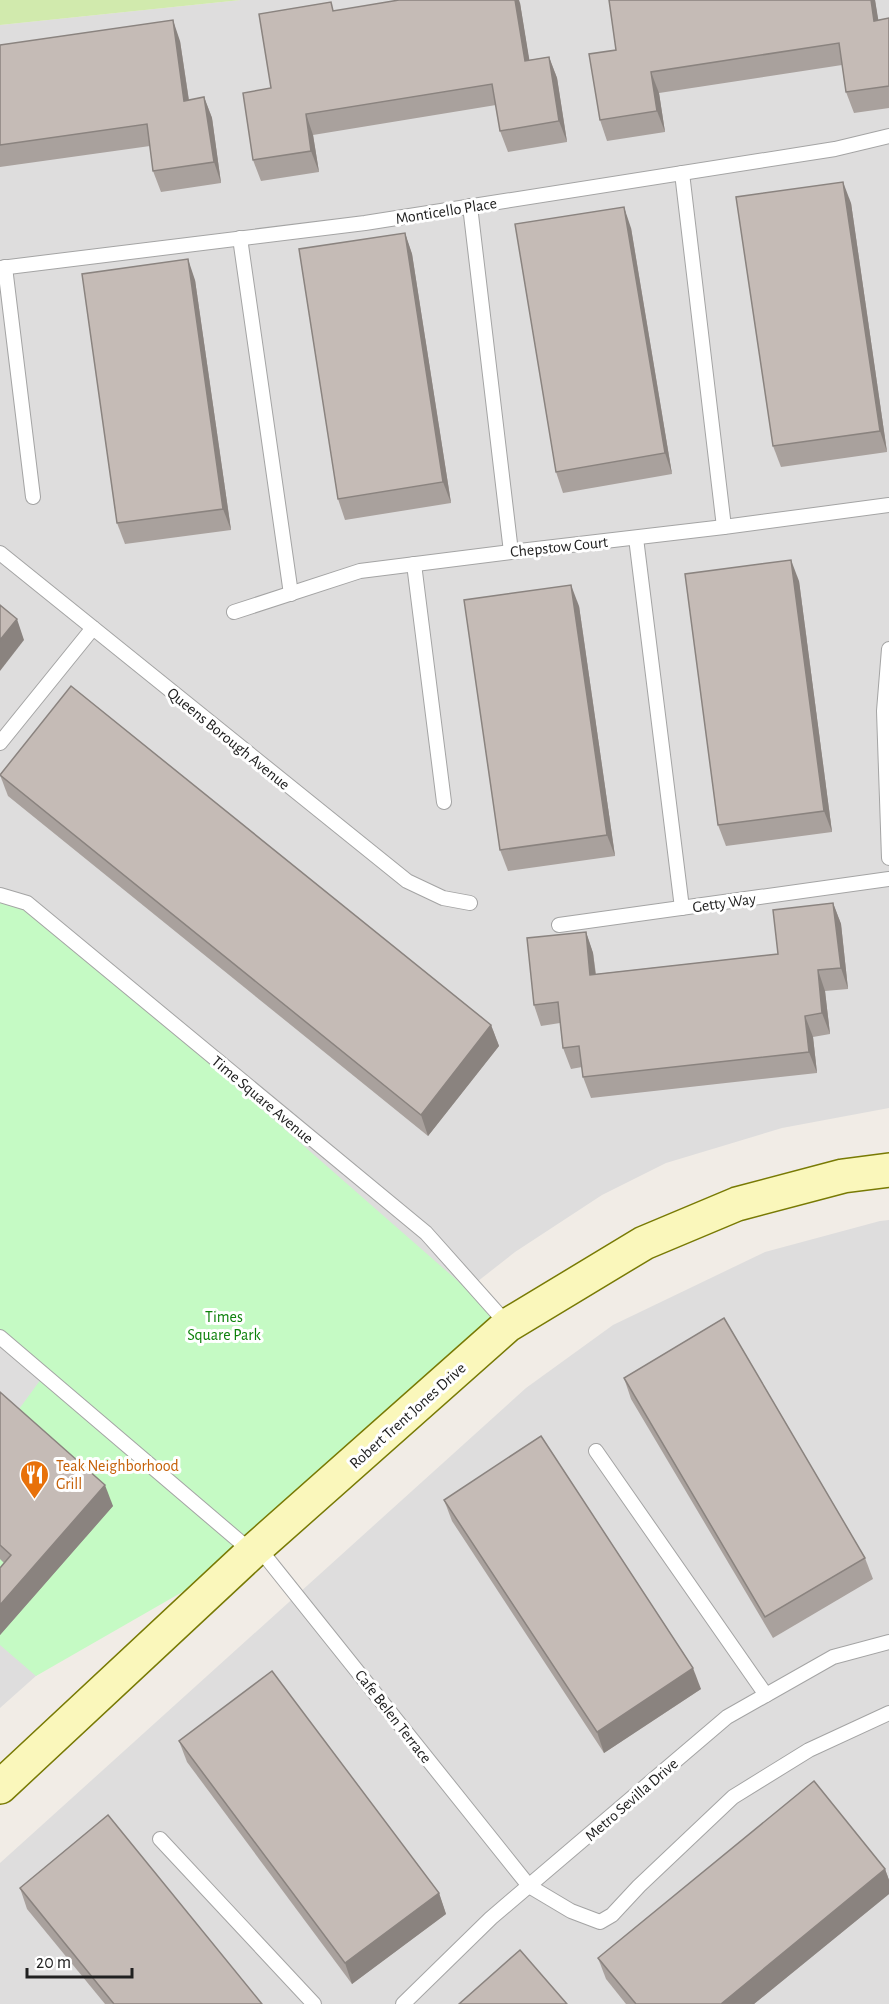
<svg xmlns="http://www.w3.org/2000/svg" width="889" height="2004" viewBox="0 0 889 2004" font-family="'Alegreya Sans',sans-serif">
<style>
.residential{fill:#dedddd}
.grass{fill:#d1eaad}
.park{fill:#c5fac4}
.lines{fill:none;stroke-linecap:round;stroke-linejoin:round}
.lane-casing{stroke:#a4a4a4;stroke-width:16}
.secondary-casing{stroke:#787a04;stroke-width:36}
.lane{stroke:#fff;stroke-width:14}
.secondary{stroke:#faf7bb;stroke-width:33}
.wall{fill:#a9a19d}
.shaded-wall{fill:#8a837f}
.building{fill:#c5bbb6;stroke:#8a837f;stroke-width:1.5}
.labels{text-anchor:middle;stroke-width:6;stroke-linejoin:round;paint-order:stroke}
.street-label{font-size:16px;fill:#202020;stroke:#fff}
.park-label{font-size:16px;fill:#0d810b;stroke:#fff}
.food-label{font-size:16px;fill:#c56008;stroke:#fff;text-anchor:start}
</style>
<rect width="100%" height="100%" fill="#f1ece6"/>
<g class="residential">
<polygon points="241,0 889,0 889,1108 782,1128 666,1163 602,1195 515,1252 426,1322 148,1576 0,1708 0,25"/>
<polygon points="889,1220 889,2004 0,2004 0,1863 526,1388 613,1325 765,1252 880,1221"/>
</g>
<polygon class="grass" points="0,0 241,0 0,25"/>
<polygon class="park" points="0,901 27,903 508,1325 252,1552 36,1676 0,1645 0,1435 44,1375 0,1337"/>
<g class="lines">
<defs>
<g id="lane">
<polyline points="682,173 724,527"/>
<polyline points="470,206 511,552"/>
<polyline points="240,238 291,594"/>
<polyline points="5,267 33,497"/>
<polyline points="0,268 365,223 835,149 889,136"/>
<polyline points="636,538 682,908"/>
<polyline points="0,553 407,881 443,898 470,903"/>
<polyline points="414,564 444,802"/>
<polyline points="234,612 360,571 511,552 724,527 889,505"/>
<polyline points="889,649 884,711 889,858"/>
<polyline points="0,743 93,628"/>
<polyline points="0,895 27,903 426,1233 508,1325"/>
<polyline points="559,925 889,879"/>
<polyline points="0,1337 252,1552"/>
<polyline points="596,1451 766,1695"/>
<polyline points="258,1547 529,1886 571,1911 600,1922 612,1915 639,1886 733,1797 809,1750 889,1713"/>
<polyline points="160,1839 314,2004"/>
<polyline points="403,2004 491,1918 727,1717 833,1657 889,1642"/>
</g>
<polyline id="secondary" points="0,1787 252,1552 508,1325 644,1243 737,1204 843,1176 889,1170"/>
</defs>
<use href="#lane" class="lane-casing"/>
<use href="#secondary" class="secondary-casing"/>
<use href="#lane" class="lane"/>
<use href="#secondary" class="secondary"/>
</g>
<g class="wall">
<polygon points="609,0 875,0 878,20 889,18 889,108 854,113 846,92 842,65 659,93 665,132 607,141 600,120 616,50"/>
<polygon points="520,3 529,60 549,57 557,78 567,142 508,152 500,131 496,105 313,135 319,172 261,181 253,160 271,88 334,10"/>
<polygon points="180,41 189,100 204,97 212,118 221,183 161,192 153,171 150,146 0,167 0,45"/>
<polygon points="851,203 887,452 781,467 773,446"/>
<polygon points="631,228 672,474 563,493 556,472"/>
<polygon points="405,233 412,254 451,503 345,520 338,499"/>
<polygon points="195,280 231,530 125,544 117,523"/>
<polygon points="799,581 832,832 726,846 718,825"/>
<polygon points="579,606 615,856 508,871 500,850"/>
<polygon points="0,775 491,1025 499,1046 428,1136 8,796"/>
<polygon points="833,903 841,924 848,989 825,991 830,1034 813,1037 817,1073 591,1098 583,1077 582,1067 571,1069 563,1048 560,1023 541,1026 534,1005 586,932 593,953 596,974 778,954"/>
<polygon points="624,1378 865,1558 873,1579 773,1638 631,1399"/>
<polygon points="0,1392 113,1506 0,1635 0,1568 4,1563 0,1559"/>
<polygon points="444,1500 701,1689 604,1753 452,1521"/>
<polygon points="179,1741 439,1893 446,1914 352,1984 187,1762"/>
<polygon points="885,1869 889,1880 889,1894 754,2004 626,2004 606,1979 598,1958"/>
<polygon points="20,1888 262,2004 105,2004 27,1909"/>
</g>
<g class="shaded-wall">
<polygon points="515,0 519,0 520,3 533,82 525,61"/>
<polygon points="871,0 875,0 882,42 874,21"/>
<polygon points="173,20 180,41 192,122 184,101"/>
<polygon points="549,57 557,78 567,142 559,121"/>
<polygon points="651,72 659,93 665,132 657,111"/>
<polygon points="204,97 212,118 221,183 214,162"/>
<polygon points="306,114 313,135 319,172 311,151"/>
<polygon points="843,182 851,203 887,452 880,431"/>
<polygon points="624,207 631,228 672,474 665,453"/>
<polygon points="405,233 412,254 451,503 443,482"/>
<polygon points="188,259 195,280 231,530 223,509"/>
<polygon points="791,560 799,581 832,832 824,811"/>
<polygon points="571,585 579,606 615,856 607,835"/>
<polygon points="17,619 24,640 0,671 0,640"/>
<polygon points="833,903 841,924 848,989 841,968"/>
<polygon points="586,932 593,953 598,996 590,975"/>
<polygon points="818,970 825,991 830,1034 822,1013"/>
<polygon points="805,1016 813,1037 817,1073 809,1052"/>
<polygon points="491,1025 499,1046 428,1136 421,1115"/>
<polygon points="105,1485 113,1506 0,1635 0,1605"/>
<polygon points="693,1668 701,1689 604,1753 597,1732"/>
<polygon points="885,1869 889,1880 889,1894 754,2004 721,2004"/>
<polygon points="439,1893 446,1914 352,1984 345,1963"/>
</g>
<g class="building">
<polygon points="399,0 515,0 525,61 549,57 559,121 500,131 492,84 306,114 311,151 253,160 243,93 271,88 259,14 331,2 333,11"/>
<polygon points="609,0 871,0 874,21 889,18 889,86 846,92 839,43 651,72 657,111 600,120 589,54 616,50"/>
<polygon points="173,20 184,101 204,97 214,162 153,171 147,124 0,145 0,45"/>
<polygon points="843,182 880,431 773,446 736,197"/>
<polygon points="624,207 665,453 556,472 515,224"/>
<polygon points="405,233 443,482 338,499 299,249"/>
<polygon points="188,259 223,509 117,523 82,274"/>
<polygon points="791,560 824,811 718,825 685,574"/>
<polygon points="571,585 607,835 500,850 464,600"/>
<polygon points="0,605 17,619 0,640"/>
<polygon points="71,686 491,1025 421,1115 0,775"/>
<polygon points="833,903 841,968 818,970 822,1013 805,1016 809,1052 583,1077 579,1046 563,1048 558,1002 534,1005 527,938 586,932 590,975 778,954 773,910"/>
<polygon points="724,1318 865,1558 765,1617 624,1378"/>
<polygon points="0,1392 105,1485 0,1605 0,1568 11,1555 0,1545"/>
<polygon points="541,1436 693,1668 597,1732 444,1500"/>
<polygon points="272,1671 439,1893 345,1963 179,1741"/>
<polygon points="814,1781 885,1869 721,2004 636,2004 598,1958"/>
<polygon points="108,1815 262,2004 114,2004 20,1888"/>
<polygon points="520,1950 567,2004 459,2004"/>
</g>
<defs>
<symbol id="restaurant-pin" viewBox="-11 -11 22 30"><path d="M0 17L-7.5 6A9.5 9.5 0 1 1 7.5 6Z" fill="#e8710a" stroke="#fff"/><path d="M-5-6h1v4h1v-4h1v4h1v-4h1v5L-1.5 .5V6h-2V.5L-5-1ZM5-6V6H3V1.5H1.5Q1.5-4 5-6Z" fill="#fff"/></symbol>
</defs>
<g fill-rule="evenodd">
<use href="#restaurant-pin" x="18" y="1458" width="33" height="45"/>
</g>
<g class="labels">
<g class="street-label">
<text transform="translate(446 210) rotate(-9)" y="6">Monticello Place</text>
<text transform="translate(559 546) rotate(-6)" y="6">Chepstow Court</text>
<text transform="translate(229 738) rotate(39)" y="6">Queens Borough Avenue</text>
<text transform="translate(724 902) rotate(-8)" y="6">Getty Way</text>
<text transform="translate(263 1099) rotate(40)" y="6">Time Square Avenue</text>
<text transform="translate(407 1415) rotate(-42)" y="6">Robert Trent Jones Drive</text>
<text transform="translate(394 1716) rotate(52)" y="6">Cafe Belen Terrace</text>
<text transform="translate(631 1799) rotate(-41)" y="6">Metro Sevilla Drive</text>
</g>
<g class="park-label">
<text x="224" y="1322">Times<tspan x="224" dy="18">Square Park</tspan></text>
</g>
<g class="food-label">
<text x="56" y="1471">Teak Neighborhood<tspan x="56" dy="18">Grill</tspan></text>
</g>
</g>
<path d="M27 1968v9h105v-9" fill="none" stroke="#202020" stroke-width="3"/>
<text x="36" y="1968" font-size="18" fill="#202020" stroke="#ffffff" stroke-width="4.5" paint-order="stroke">20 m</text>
</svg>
